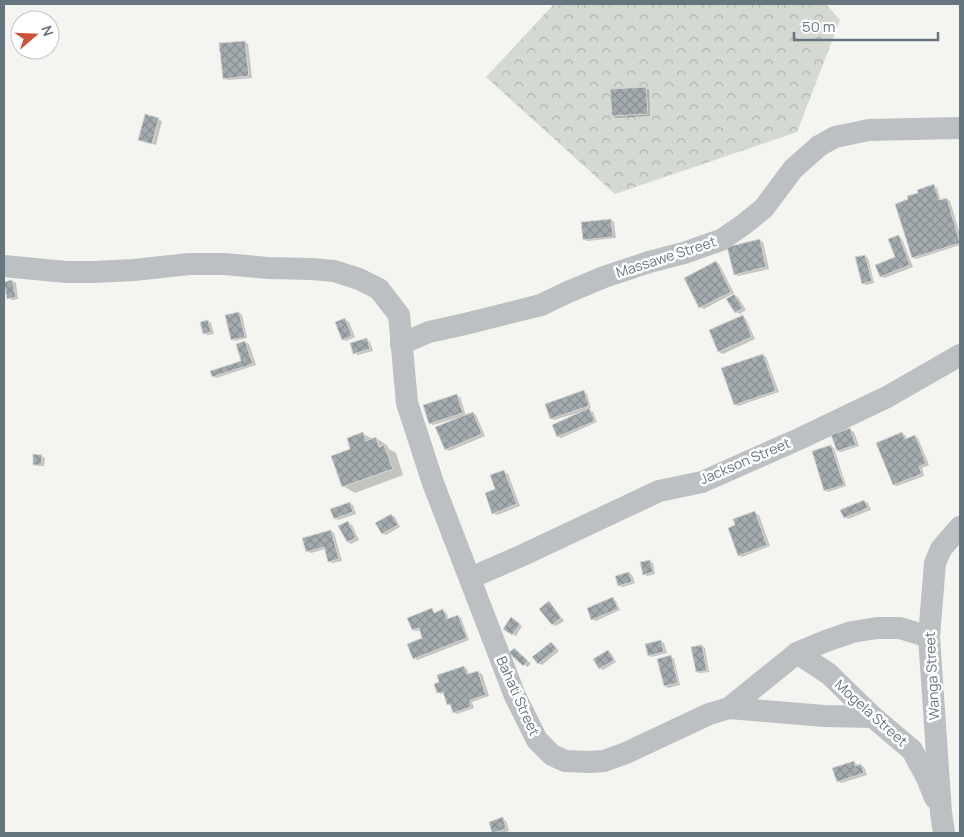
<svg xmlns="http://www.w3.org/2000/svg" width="964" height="837" viewBox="0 0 964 837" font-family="Manrope,sans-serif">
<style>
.forest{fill:url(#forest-crowns)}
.shadow{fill:#0003}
.building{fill:url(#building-cross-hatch);stroke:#d6d5d4}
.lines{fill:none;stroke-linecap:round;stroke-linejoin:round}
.minor{stroke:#bcc0c2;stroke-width:22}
.labels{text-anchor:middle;stroke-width:5;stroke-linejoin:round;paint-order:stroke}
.street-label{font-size:14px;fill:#67757e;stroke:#fff}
</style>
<defs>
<pattern id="forest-crowns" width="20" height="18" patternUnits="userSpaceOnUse" patternTransform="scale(1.25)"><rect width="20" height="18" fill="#d4d9d1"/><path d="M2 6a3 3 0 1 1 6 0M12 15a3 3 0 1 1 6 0" fill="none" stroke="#b0b5af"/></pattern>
<pattern id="building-cross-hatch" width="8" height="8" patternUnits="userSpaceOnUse" patternTransform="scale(1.25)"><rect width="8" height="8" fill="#a4abaf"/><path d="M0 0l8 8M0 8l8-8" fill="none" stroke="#899094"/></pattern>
</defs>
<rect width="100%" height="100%" fill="#f4f4f1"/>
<polygon class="forest" points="554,4 826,4 840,20 797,132 615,194 486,77"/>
<g class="shadow">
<polygon points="245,42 248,44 252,78 228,80 224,78"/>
<polygon points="645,88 649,90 650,116 616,118 613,116"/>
<polygon points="146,116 162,121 156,145 140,140"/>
<polygon points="934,186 937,188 941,201 947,199 950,201 960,235 960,245 916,259 913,257 910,200"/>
<polygon points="611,220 614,222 616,238 587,241 584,239"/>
<polygon points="899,237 902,239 913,267 884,278 881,276 896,258"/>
<polygon points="759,240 763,242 769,269 738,276 735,274"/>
<polygon points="865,256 868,258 874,283 866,285 863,283"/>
<polygon points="716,263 719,264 734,293 704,309 700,307 685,278"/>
<polygon points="12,281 16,283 18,299 12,300 8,298"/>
<polygon points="733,295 738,297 746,310 740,314 736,312"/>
<polygon points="239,313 242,315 247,338 235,341 232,339"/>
<polygon points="743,317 746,319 755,339 723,354 719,352 710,331"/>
<polygon points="345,320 349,322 355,337 346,341 343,339"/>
<polygon points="208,321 211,323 214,334 207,335 204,333"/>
<polygon points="367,340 370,342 373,351 358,355 354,353"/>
<polygon points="245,342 249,344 256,365 216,378 213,376 243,362"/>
<polygon points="763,355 766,357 779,392 738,406 735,404"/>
<polygon points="584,392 587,394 591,408 588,409 593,412 597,422 561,438 558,436 580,414 580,412 554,420 551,418"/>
<polygon points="457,396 460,397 466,416 473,413 476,415 485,436 449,451 446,449 457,419 456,418 433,425 430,423"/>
<polygon points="850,430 854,432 859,446 841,452 838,451"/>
<polygon points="902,433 905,435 907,439 915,436 918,438 929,465 922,468 924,476 897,486 894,485"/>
<polygon points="363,434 373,439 376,438 387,445 389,449 396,453 403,475 355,493 343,486 352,450"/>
<polygon points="831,446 834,448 846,486 828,492 825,490"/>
<polygon points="41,456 45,458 44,466 37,466 34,464"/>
<polygon points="504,472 508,474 520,506 497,515 493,513"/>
<polygon points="864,501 868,503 871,510 848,519 845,517"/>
<polygon points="350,504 353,505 356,514 338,520 335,518"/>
<polygon points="755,513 759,515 770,546 742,557 739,555"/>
<polygon points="391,515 395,517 400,527 386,535 382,533"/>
<polygon points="348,523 352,525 359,540 351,544 348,542"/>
<polygon points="331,531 334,533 342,561 332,563 329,561 325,549 311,553 307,551"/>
<polygon points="649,561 653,563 655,574 647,576 644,574"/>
<polygon points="629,573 632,575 635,583 623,587 619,586"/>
<polygon points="613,599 616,601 620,610 596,621 592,619"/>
<polygon points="549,603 552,605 564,621 556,626 553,624"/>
<polygon points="432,610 436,613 443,611 446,612 449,619 457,616 461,618 469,640 417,660 414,658 424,638 421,630 416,631 413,630"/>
<polygon points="515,621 522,626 516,636 505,629"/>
<polygon points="661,641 664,643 667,653 652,657 649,655"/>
<polygon points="551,644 555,646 559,651 542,665 538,663"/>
<polygon points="702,646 705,648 709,672 700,673 697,672"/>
<polygon points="608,651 611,653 616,662 603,670 600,668"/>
<polygon points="518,652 531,664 527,667 511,653"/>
<polygon points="671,657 674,659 680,685 668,688 665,686"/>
<polygon points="464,667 467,669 469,675 478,672 482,674 489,696 472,702 474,708 457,714 454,712 452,706 448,704 445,693 441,694 438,692"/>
<polygon points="854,762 857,764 858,766 861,765 864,767 867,775 841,783 838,781"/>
<polygon points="503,819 506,821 509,831 500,833 493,832"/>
</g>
<g class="building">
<polygon points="245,41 249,76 223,79 219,43"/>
<polygon points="646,87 648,114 612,116 610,89"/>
<polygon points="145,114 159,118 152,144 138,140"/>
<polygon points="934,184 939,200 947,198 960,243 912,258 895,204 908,199 907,196 918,193 917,190"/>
<polygon points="611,219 613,237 583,240 581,222"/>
<polygon points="899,235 910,265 880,277 875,265 895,257 888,239"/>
<polygon points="760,239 766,267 734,275 727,247"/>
<polygon points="865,255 872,281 862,284 855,257"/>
<polygon points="716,261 731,292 699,308 684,278"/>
<polygon points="12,280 16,297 7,299 4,282"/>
<polygon points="734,294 743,308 735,313 726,299"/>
<polygon points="239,312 245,337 231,340 225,315"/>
<polygon points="743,315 752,337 718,352 709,330"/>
<polygon points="345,318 352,336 342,340 335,322"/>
<polygon points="208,320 211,332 203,334 200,322"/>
<polygon points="367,338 370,349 353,354 350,343"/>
<polygon points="245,341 253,364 212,377 210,371 241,361 236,344"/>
<polygon points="763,354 776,391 734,405 721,368"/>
<polygon points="584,390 589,406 550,419 545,404"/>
<polygon points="457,394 463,413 429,424 423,405"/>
<polygon points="589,408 595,421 557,437 552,425"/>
<polygon points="473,412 482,434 445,450 435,427"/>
<polygon points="850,428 856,445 837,451 831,435"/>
<polygon points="363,432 366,441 376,437 379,447 384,445 393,469 342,487 331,456 350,449 347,438"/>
<polygon points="902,432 905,439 915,435 926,463 919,467 922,474 893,485 876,443"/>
<polygon points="831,445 844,485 824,491 812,451"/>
<polygon points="33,454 42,455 41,465 33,465"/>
<polygon points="504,470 517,504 492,514 485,493 495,489 490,475"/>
<polygon points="864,500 868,508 844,518 840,510"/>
<polygon points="350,502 353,512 334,519 330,509"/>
<polygon points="755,511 767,545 738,556 728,528 735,525 733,519"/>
<polygon points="391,514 398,525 382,534 375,523"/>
<polygon points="348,521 356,538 347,542 338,526"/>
<polygon points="331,530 339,559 328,562 324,547 306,552 302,538"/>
<polygon points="650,560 653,572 643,575 640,562"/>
<polygon points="629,572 632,582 618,586 615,576"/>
<polygon points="613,597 618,609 591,620 587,608"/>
<polygon points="549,601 561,618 552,625 539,609"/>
<polygon points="432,608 434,613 443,609 447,619 458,615 467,638 413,659 407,644 422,638 419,628 412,630 407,618"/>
<polygon points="511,617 520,624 512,635 503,629"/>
<polygon points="661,640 664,652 648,656 645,644"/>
<polygon points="551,642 557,649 538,664 532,657"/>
<polygon points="702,645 707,671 696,672 691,647"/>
<polygon points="514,648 528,661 523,666 509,653"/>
<polygon points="608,650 614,660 599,669 593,659"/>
<polygon points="671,655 678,683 664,686 657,659"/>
<polygon points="464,666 467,674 478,671 486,695 470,700 471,707 453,713 450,704 447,705 443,692 437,693 434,684 439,682 437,675"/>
<polygon points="854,761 855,766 861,764 864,773 837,782 832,768"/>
<polygon points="503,817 506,829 492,833 489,822"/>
</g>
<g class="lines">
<g class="minor">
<polyline points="4,266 66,272 94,272 134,270 189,264 224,264 268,268 312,269 334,271 359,279 379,289 399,315 407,403 433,483 515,696 537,740 552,755 565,761 589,762 604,761 626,753 709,714 729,708 824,716 873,717"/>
<polyline points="401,344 429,332 465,324 541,305 568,292 604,277 649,262 684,253 721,240 743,225 764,208 793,169 819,146 835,137 869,130 960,128"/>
<polyline points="470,578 523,555 659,491 702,482 799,439 887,397 960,355"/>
<polyline points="797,653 829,674 873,717 912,750 927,778 935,798"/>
<polyline points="729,708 797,653 826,641 852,632 877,628 900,628 929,637"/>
<polyline points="944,833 941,813 929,637 935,563 941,549 960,527"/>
</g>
</g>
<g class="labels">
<g class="street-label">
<text transform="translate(666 257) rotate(-18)" y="5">Massawe Street</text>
<text transform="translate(745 461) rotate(-23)" y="5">Jackson Street</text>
<text transform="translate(932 676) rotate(-93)" y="5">Wanga Street</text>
<text transform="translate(518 696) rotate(66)" y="5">Bahati Street</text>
<text transform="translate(871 713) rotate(42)" y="5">Mogela Street</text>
</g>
</g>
<rect width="964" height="837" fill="none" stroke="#67757e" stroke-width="10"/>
<g transform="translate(35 35) rotate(71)"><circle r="24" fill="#ffffff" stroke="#c2c8cb"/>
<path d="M0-4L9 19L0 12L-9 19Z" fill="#cd5138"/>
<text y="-8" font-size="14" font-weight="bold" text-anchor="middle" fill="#67757e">N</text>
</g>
<path d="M794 32v8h144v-8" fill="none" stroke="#67757e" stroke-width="2.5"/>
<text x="802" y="32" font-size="15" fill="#67757e" stroke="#ffffff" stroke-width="4" paint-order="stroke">50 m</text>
</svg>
